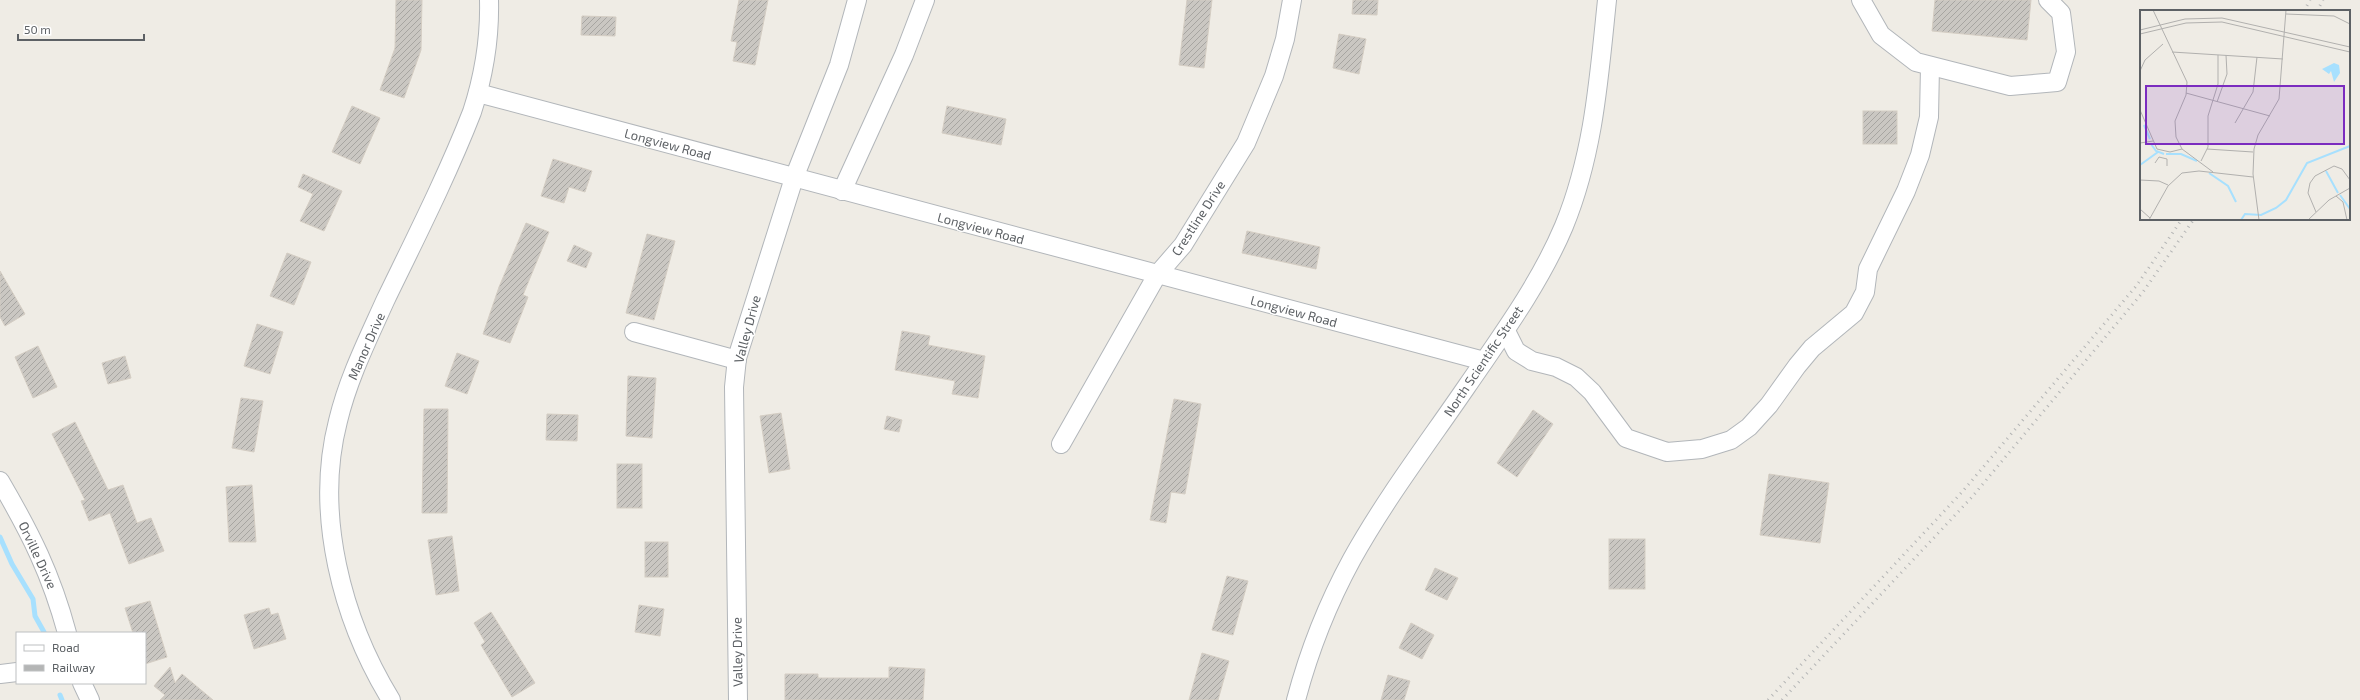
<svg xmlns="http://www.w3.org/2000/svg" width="2360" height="700" viewBox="0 0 2360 700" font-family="'Exo 2',sans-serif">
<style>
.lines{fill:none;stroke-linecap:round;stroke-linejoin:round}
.stream{stroke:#a7e0fe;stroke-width:5}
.building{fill:url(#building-hatch);stroke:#d4cdc3}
.minor-casing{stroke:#b2b6ba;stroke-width:20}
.minor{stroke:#fff;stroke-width:18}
.rail{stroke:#b4b5b5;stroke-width:3;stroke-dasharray:1 5;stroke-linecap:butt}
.labels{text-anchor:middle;stroke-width:3;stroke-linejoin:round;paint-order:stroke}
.street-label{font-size:13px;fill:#5d6165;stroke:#fff}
.inset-river{fill:none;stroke:#a7e0fe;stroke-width:2}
.inset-road{fill:none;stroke:#b1b0ae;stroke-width:1}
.view{fill:#7b2cbf;fill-opacity:0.15;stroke:#7b2cbf;stroke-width:2}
.inset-edge{fill:none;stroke:#5d6165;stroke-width:2}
</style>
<defs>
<pattern id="building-hatch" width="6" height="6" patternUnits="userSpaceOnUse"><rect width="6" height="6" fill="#cac7c2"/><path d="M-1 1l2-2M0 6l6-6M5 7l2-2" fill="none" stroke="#a7a5a1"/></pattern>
</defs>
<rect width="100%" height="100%" fill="#efece5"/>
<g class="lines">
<g class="stream">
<polyline points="0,537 12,564 33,599 35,616 44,632"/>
<polyline points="60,695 62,700"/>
</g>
</g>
<g class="building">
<polygon points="396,0 422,0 421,50 404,98 380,90 395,48"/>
<polygon points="739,0 768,0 755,65 733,61 737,42 731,41"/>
<polygon points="1187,0 1212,0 1204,68 1179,65"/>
<polygon points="1353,0 1378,0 1377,15 1352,14"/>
<polygon points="1935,0 2031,0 2027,40 1932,31"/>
<polygon points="582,16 616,17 615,36 581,35"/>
<polygon points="1339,34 1366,39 1359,74 1333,68"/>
<polygon points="352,106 380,118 360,164 332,152"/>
<polygon points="947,106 1006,119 1001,145 942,133"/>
<rect x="1863" y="111" width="34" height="33"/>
<polygon points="553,159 592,171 585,192 569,187 564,203 541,196"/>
<polygon points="303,174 342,191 324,231 300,221 313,194 298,187"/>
<polygon points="526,223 549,232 523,295 528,297 510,343 483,334 499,287"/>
<polygon points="1247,231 1320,247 1316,269 1242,253"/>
<polygon points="647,234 675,241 654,320 626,313"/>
<polygon points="574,245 592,253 586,268 567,261"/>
<polygon points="287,253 311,262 294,305 270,296"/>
<polygon points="0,271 25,314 5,326 0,317"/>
<polygon points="257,324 283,332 270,374 244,366"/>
<polygon points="902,331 930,336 928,345 985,356 978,398 952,394 955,381 895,370"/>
<polygon points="38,346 57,387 33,398 15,357"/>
<polygon points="457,353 479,361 467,394 445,386"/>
<polygon points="125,356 131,378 108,384 102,363"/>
<polygon points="628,376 656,378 652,438 626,436"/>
<polygon points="241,398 263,401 254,452 232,448"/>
<polygon points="1174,399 1201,404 1185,494 1171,492 1166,523 1150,520"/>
<polygon points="424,409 448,409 447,513 422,513"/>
<polygon points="1533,410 1553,424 1517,477 1497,463"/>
<polygon points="781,413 790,469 769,473 760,416"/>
<polygon points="547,414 578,415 577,441 546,440"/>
<polygon points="887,416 902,420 899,432 884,429"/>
<polygon points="75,422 108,490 123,485 137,523 151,518 164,551 129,564 110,513 89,521 81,501 85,500 52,434"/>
<rect x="617" y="464" width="25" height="44"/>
<polygon points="1769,474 1829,483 1820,543 1760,535"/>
<polygon points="252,485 256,542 229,542 226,487"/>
<polygon points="452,536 459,591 436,595 428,540"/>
<rect x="1609" y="539" width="36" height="50"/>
<rect x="645" y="542" width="23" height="35"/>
<polygon points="1435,568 1458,578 1447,600 1425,590"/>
<polygon points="1227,576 1248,581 1233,635 1212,630"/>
<polygon points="150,601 167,657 145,664 145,633 133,633 125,608"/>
<polygon points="639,605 664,609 660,636 635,632"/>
<polygon points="269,608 271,615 278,613 286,639 254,649 244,615"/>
<polygon points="491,612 535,683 512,697 481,645 485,642 474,623"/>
<polygon points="1411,623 1434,635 1422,659 1399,648"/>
<polygon points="1202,653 1229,661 1218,700 1189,700"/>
<polygon points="170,667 175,683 182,674 213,700 160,700 165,695 154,686"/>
<polygon points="889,667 925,669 923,700 785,700 785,674 818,674 818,678 889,678"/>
<polygon points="1388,675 1410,681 1404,700 1381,700"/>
</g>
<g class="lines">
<defs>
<g id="minor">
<polyline points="1861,0 1881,35 1916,62 2010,86 2057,82 2066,52 2061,13 2048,0"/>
<polyline points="478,93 1484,361"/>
<polyline points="842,191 904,55 925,0"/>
<polyline points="1506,331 1516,351 1532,361 1556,367 1576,377 1592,392 1626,438 1667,452 1702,449 1731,440 1749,427 1769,405 1797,366 1812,348 1854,313 1865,292 1868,269 1906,191 1920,155 1929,117 1930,66"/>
<polyline points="634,332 737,360"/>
<polyline points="1061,444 1157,275 1183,245 1246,143 1274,76 1285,39 1292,0"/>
<path d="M0 481C31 534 51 574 67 633"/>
<polyline points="0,674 17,672"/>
<polyline points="82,683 90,700"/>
<path d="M391 700C342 620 314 514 338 421 348 379 367 341 385 301 415 239 447 176 472 112 484 75 490 39 489 0"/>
<polyline points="738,700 734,387 737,358 794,178 839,65 857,0"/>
<path d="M1296 700C1309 651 1328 603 1352 559 1386 498 1428 443 1467 386 1502 335 1540 283 1564 226 1594 153 1599 77 1607 0"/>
</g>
</defs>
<use href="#minor" class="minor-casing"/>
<use href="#minor" class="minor"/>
<g class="rail">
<polyline points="2304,11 2310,0"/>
<polyline points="2317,11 2323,0"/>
<polyline points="1768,700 1963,491 2137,285 2182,219"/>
<polyline points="1782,700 1972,497 2143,292 2194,219"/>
</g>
</g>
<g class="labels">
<g class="street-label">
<text transform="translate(668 144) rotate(15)" y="5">Longview Road</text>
<text transform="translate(1198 218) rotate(-57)" y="5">Crestline Drive</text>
<text transform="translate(981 228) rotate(15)" y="5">Longview Road</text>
<text transform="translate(1294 311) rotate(15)" y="5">Longview Road</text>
<text transform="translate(747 329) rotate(-75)" y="5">Valley Drive</text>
<text transform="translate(366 346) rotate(-66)" y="5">Manor Drive</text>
<text transform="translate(1483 361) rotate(-56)" y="5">North Scientific Street</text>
<text transform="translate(38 555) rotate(65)" y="5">Orville Drive</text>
<text transform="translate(737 652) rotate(-91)" y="5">Valley Drive</text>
</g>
</g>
<g transform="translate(2140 10)">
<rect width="210" height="210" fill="#efece5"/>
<path d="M194 53 199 55 200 63 194 72 191 61 189 64 182 59Z" fill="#a7e0fe"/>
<path class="inset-river" d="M4 115 10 129M11 134 16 141 24 144M26 144H41L57 151M0 155 18 142M186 161 198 183M69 163 88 176 96 192M200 185 210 199M101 210 105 204 121 205 136 198 146 190 167 153 210 136"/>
<path class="inset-road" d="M13 0 47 72 46 85 35 111 36 127 42 139 73 162M146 4 194 6 210 14M0 20 45 9 82 8 210 37M0 24 46 13 82 12 210 42M32 42 143 49M0 61 5 50 23 34M46 83 130 106M77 92 87 64 86 45M0 100 17 139 30 142 42 139M95 113 113 82 117 47M0 133 13 131M67 139 113 142M61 151 68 137V106L78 74V45M15 153 19 147 27 149V156M0 170 19 171 28 175M196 186 203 192 207 210M0 199 10 208M176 202 168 183 170 173 175 166 194 156 202 159 210 170M9 210 28 176 42 163 59 161 113 167M119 210 113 164 114 139 118 125 139 89 146 0M168 210 189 190 210 178"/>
<path class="view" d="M6 76H204V134H6Z"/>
<rect width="210" height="210" class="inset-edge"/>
</g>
<rect x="16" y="632" width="130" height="52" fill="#ffffff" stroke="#bec0c1"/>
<rect x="24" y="645" width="20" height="6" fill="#ffffff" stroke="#bec0c1"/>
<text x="52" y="652" font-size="12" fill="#5d6165">Road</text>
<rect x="24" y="665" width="20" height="6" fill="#b4b5b5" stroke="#bec0c1"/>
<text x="52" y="672" font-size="12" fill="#5d6165">Railway</text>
<path d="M18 34v6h126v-6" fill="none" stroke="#5d6165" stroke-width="2"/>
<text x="24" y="34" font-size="12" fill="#5d6165" stroke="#ffffff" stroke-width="3" paint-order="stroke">50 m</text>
</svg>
